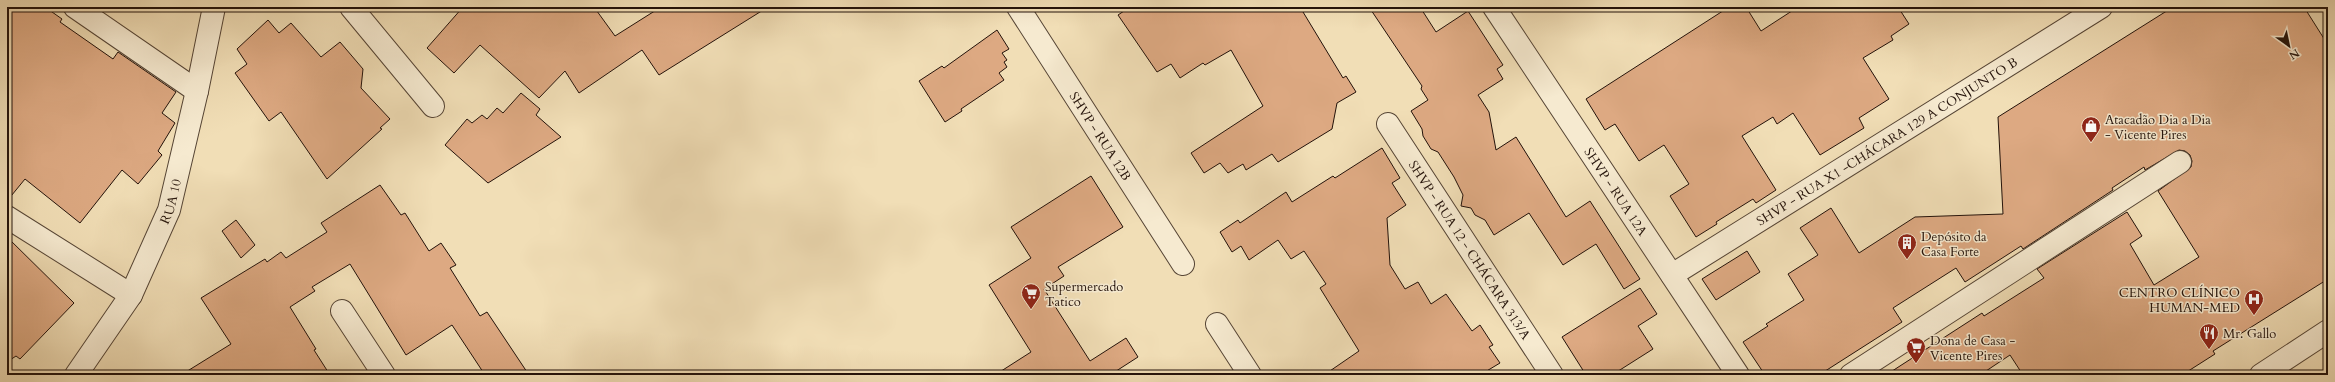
<svg xmlns="http://www.w3.org/2000/svg" width="2335" height="382" viewBox="0 0 2335 382" font-family="Cardo,serif">
<style>
.building{fill:#dda982;stroke:#23120a}
.lines{fill:none;stroke-linecap:round;stroke-linejoin:round}
.minor-casing{stroke:#564535;stroke-width:24}
.tertiary-casing{stroke:#564535;stroke-width:24}
.minor{stroke:#f6ead0;stroke-width:22}
.tertiary{stroke:#f6ead0;stroke-width:22}
.labels{text-anchor:middle;stroke-width:3;stroke-linejoin:round;paint-order:stroke}
.poi-label{font-size:13px;fill:#23120a;stroke:#f6ead0;text-anchor:start}
.street-label{font-size:13px;fill:#23120a;stroke:#f6ead0}
</style>
<rect width="100%" height="100%" fill="#f1deb6"/>
<filter id="stains"><feTurbulence type="fractalNoise" baseFrequency=".005" numOctaves="4"/><feColorMatrix values="0 0 0 0 .2 0 0 0 0 .09 0 0 0 0 .02 0 0 0 .5 -.17"/></filter>
<radialGradient id="worn" r=".72"><stop offset=".6" stop-color="#630" stop-opacity="0"/><stop offset="1" stop-color="#630" stop-opacity=".3"/></radialGradient>
<g class="building">
<polygon points="7,7 45,7 62,19 60,22 113,59 118,52 176,92 162,113 175,123 158,151 162,155 138,184 122,170 80,223 25,179 7,201"/>
<polygon points="463,7 594,7 615,36 661,7 768,7 659,75 642,50 579,93 565,71 539,98 480,45 454,73 427,48"/>
<polygon points="1130,7 1300,7 1343,78 1346,76 1356,92 1337,103 1332,129 1278,162 1272,154 1246,170 1243,164 1228,173 1220,163 1204,173 1191,153 1263,106 1231,50 1205,65 1203,63 1180,78 1171,64 1157,72 1118,15"/>
<polygon points="1369,7 1420,7 1436,32 1468,11 1503,65 1497,69 1503,79 1478,95 1489,112 1496,150 1516,137 1566,217 1590,201 1640,279 1624,289 1596,244 1563,265 1529,213 1494,235 1485,220 1475,215 1471,208 1461,206 1463,195 1454,177 1438,152 1431,149 1423,136 1422,129 1411,111 1428,100 1421,89 1422,86"/>
<polygon points="1729,7 1746,7 1761,31 1798,7 1898,7 1909,24 1891,36 1893,40 1863,58 1889,99 1859,118 1864,128 1820,155 1793,113 1777,124 1773,117 1742,136 1776,190 1756,203 1753,199 1716,222 1717,224 1696,237 1670,196 1689,184 1664,145 1639,161 1615,124 1605,130 1586,99"/>
<polygon points="2173,7 2304,7 2328,45 2328,279 2213,351 2215,354 2182,375 2023,375 2010,355 1980,375 1886,375 1982,313 1984,316 2044,278 2037,269 2127,212 2142,236 2130,244 2154,285 2199,257 2158,191 2191,167 2192,161 2190,155 2185,151 2179,150 2145,170 2144,167 2112,188 2113,190 2023,249 2021,246 1965,282 1956,268 1893,308 1902,322 1819,375 1765,375 1743,342 1768,326 1766,324 1804,300 1788,274 1818,255 1800,228 1831,208 1859,253 1915,217 2003,214 1998,117"/>
<polygon points="268,20 279,33 291,23 321,57 340,42 363,69 361,88 390,119 380,128 382,129 327,179 281,112 269,121 235,73 247,64 237,49"/>
<polygon points="997,30 1009,49 1002,53 1007,60 1004,62 1007,67 999,73 1004,80 961,109 962,111 945,122 919,81 942,66 944,68"/>
<polygon points="521,93 540,109 536,115 561,137 488,183 445,145 467,119 472,123 482,115 487,119 497,108 503,113"/>
<polygon points="1382,148 1400,178 1392,183 1406,205 1387,218 1390,265 1405,289 1418,282 1431,304 1446,294 1472,331 1480,325 1493,345 1489,347 1500,363 1480,375 1324,375 1359,351 1320,288 1326,284 1304,251 1291,259 1278,240 1249,260 1241,246 1232,252 1220,232 1238,220 1240,223 1286,192 1292,202 1333,176 1335,178"/>
<polygon points="1091,176 1123,227 1058,267 1064,276 1044,289 1090,361 1126,338 1138,357 1110,375 995,375 1031,352 989,285 1031,258 1011,227"/>
<polygon points="380,185 401,215 405,213 429,251 441,243 456,265 450,268 480,316 487,312 529,375 485,375 452,325 406,355 350,264 312,287 315,291 290,307 316,349 314,350 330,375 181,375 231,344 201,298 265,259 267,262 281,252 286,258 327,232 321,223"/>
<polygon points="236,220 255,245 241,258 222,231"/>
<polygon points="7,237 74,303 20,359 16,356 7,362"/>
<polygon points="1747,251 1760,272 1716,300 1702,279"/>
<polygon points="1640,288 1657,314 1638,326 1653,349 1612,375 1586,375 1562,337"/>
</g>
<g class="lines">
<defs>
<g id="minor">
<polyline points="75,7 197,91"/>
<polyline points="351,7 433,106"/>
<path id="s1" d="M1018 7 1183 264"/>
<path id="s2" d="M1388 124 1552 375"/>
<polyline points="7,217 131,295"/>
<path id="s3" d="M1672 275 2101 7"/>
<polyline points="342,311 384,375"/>
<polyline points="1217,324 1250,375"/>
<polyline points="1851,375 2180,162"/>
</g>
<g id="tertiary">
<path id="s4" d="M1494 7 1738 375"/>
<path id="s5" d="M76 375 131 295 169 210 197 91 214 7"/>
<polyline points="2261,375 2328,331"/>
</g>
</defs>
<use href="#minor" class="minor-casing"/>
<use href="#tertiary" class="tertiary-casing"/>
<use href="#minor" class="minor"/>
<use href="#tertiary" class="tertiary"/>
</g>
<defs>
<symbol id="shop-pin" viewBox="-11 -11 22 30"><path d="M0 17L-7.5 6A9.5 9.5 0 1 1 7.5 6Z" fill="#8f2418" stroke="#f6ead0"/><path d="M-5-2.5h2.3a2.7 3.5 0 0 1 5.4 0H5L5.5 6h-11ZM-1.5-2.5h3a1.5 2.3 0 0 0-3 0Z" fill="#fff"/></symbol>
<symbol id="building-pin" viewBox="-11 -11 22 30"><path d="M0 17L-7.5 6A9.5 9.5 0 1 1 7.5 6Z" fill="#8f2418" stroke="#f6ead0"/><path d="M-4-6H4V6H1V3H-1V6H-4ZM-2.5-4.3h1.7v1.8h-1.7ZM.8-4.3h1.7v1.8H.8ZM-2.5-1h1.7V.8h-1.7ZM.8-1h1.7V.8H.8Z" fill="#fff"/></symbol>
<symbol id="supermarket-pin" viewBox="-11 -11 22 30"><path d="M0 17L-7.5 6A9.5 9.5 0 1 1 7.5 6Z" fill="#8f2418" stroke="#f6ead0"/><path d="M-6-5.5h2.5l.6 2H6L4.5 2H-2.5L-4.4-4H-6ZM-1.5 3.2a1.3 1.3 0 1 0 .1 0ZM3 3.2a1.3 1.3 0 1 0 .1 0Z" fill="#fff"/></symbol>
<symbol id="hospital-pin" viewBox="-11 -11 22 30"><path d="M0 17L-7.5 6A9.5 9.5 0 1 1 7.5 6Z" fill="#8f2418" stroke="#f6ead0"/><path d="M-5-5h3v3.5h4V-5h3V5h-3V1.5h-4V5h-3Z" fill="#fff"/></symbol>
<symbol id="restaurant-pin" viewBox="-11 -11 22 30"><path d="M0 17L-7.5 6A9.5 9.5 0 1 1 7.5 6Z" fill="#8f2418" stroke="#f6ead0"/><path d="M-5-6h1v4h1v-4h1v4h1v-4h1v5L-1.5 .5V6h-2V.5L-5-1ZM5-6V6H3V1.5H1.5Q1.5-4 5-6Z" fill="#fff"/></symbol>
</defs>
<g fill-rule="evenodd">
<use href="#shop-pin" x="2080" y="115" width="22" height="30"/>
<use href="#building-pin" x="1896" y="232" width="22" height="30"/>
<use href="#supermarket-pin" x="1020" y="282" width="22" height="30"/>
<use href="#hospital-pin" x="2243" y="288" width="22" height="30"/>
<use href="#restaurant-pin" x="2198" y="322" width="22" height="30"/>
<use href="#supermarket-pin" x="1905" y="336" width="22" height="30"/>
</g>
<g class="labels">
<g class="poi-label">
<text x="2105" y="124">Atacadão Dia a Dia<tspan x="2105" dy="15">- Vicente Pires</tspan></text>
<text x="1921" y="241">Depósito da<tspan x="1921" dy="15">Casa Forte</tspan></text>
<text x="1045" y="291">Supermercado<tspan x="1045" dy="15">Tatico</tspan></text>
<text x="2240" y="297" text-anchor="end">CENTRO CLÍNICO<tspan x="2240" dy="15">HUMAN-MED</tspan></text>
<text x="2223" y="338">Mr. Gallo</text>
<text x="1930" y="345">Dona de Casa -<tspan x="1930" dy="15">Vicente Pires</tspan></text>
</g>
<g class="street-label">
<text dy="5" stroke="none"><textPath href="#s1" startOffset="153">SHVP - RUA 12B</textPath></text>
<text dy="5" stroke="none"><textPath href="#s3" startOffset="253">SHVP - RUA X1 -CHÁCARA 129 A CONJUNTO B</textPath></text>
<text dy="5" stroke="none"><textPath href="#s4" startOffset="221">SHVP - RUA 12A</textPath></text>
<text dy="5" stroke="none"><textPath href="#s5" startOffset="199">RUA 10</textPath></text>
<text dy="5" stroke="none"><textPath href="#s2" startOffset="150">SHVP - RUA 12 - CHÁCARA 313/A</textPath></text>
</g>
</g>
<rect width="2335" height="382" fill="none" stroke="#f1deb6" stroke-width="24"/>
<rect x="8" y="8" width="2319" height="366" fill="none" stroke="#23120a" stroke-width="2"/>
<rect x="12" y="12" width="2311" height="358" fill="none" stroke="#23120a"/>
<g transform="translate(2289 46) rotate(147)" stroke="#f6ead0" stroke-width="3" paint-order="stroke">
<path d="M0-3L7 15L0 10L-7 15Z" fill="#23120a"/>
<text y="-6" font-size="11" font-weight="bold" text-anchor="middle" fill="#23120a">N</text>
</g>
<rect width="100%" height="100%" filter="url(#stains)"/>
<rect width="100%" height="100%" fill="url(#worn)"/>
</svg>
